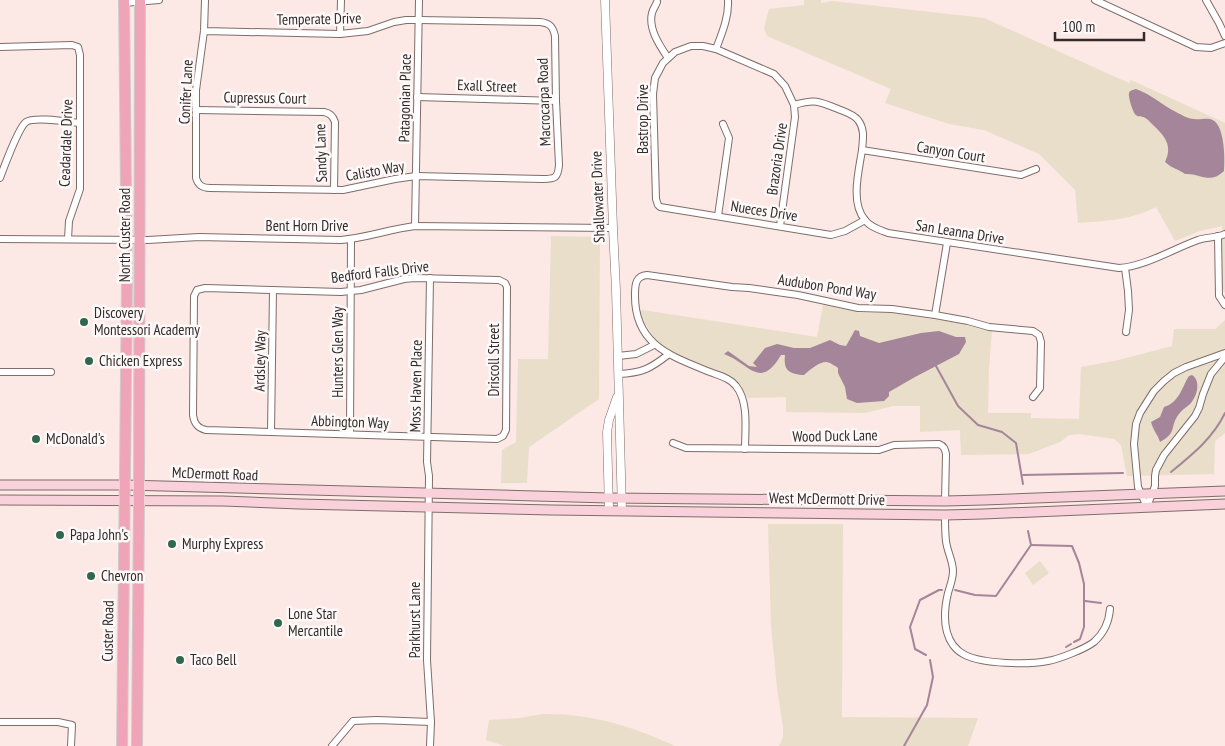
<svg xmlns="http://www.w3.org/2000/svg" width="1225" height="746" viewBox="0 0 1225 746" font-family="'PT Sans Narrow',sans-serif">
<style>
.green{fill:#e9dec9}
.water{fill:#a58599}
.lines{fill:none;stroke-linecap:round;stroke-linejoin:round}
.stream{stroke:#a58599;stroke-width:2}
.minor-casing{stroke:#7f6d6a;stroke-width:8}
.tertiary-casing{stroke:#7f6d6a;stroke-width:9}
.secondary-casing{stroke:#7f6d6a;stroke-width:11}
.primary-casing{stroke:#cecccc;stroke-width:12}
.minor{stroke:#fff;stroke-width:6}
.tertiary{stroke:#fff;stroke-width:8}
.secondary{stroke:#f8d1db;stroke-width:9}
.primary{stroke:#f0a4b7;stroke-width:10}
.poi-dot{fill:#31674e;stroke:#fdf9f9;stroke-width:2}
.labels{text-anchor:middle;stroke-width:5;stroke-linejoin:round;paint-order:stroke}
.street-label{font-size:15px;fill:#322b29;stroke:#fdf9f9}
.poi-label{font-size:15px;fill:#322b29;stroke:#fdf9f9;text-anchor:start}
</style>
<rect width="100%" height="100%" fill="#fce8e4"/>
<g class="green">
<path d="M804 0H821V3L833 1 984 18 1129 83 1131 80 1225 123V293L1222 288V226L1200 231 1175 241 1156 207C1131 220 1105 221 1078 223L1075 190 1039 154 984 130 949 124 885 103 891 89 767 36 764 28 769 9 804 5Z"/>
<polygon points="551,236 600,237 599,399 529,447 527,483 501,483 502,450 516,442 518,359 548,359"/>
<path d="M823 305 862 313H890L959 323 980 329 992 331 989 368 988 413H1031V418L1079 419 1081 367 1119 360 1172 346 1174 329H1215L1225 320V433L1215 441 1214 474 1127 476 1121 445 1114 439 1079 434 1069 435 1060 442 1029 454 961 455 960 430 920 432V406H893L865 413 786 412V397L748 398 741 385 729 376 671 352C655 342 647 329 640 311L643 310 817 337Z"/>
<polygon points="768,524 843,524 842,717 978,718 968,746 779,746 783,737 783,727 777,688 771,626"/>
<polygon points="1040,561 1049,573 1033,585 1025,573"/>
<path d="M542 714C588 713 633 726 675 746H505L486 740 489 720 520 718Z"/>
</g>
<g class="water">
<path d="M1136 89C1151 94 1162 105 1176 112 1182 115 1188 119 1194 119 1200 120 1205 118 1210 119 1225 122 1225 158 1224 171 1209 185 1201 173 1185 174 1178 169 1173 169 1165 162 1173 146 1165 136 1153 125 1150 122 1147 118 1143 117 1139 115 1140 118 1136 115 1133 113 1128 97 1129 93 1130 90 1133 90 1136 89Z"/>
<path d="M855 330 859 331 860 336 879 343 921 333 939 331 956 337H965L966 342 959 354 915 377 889 392V396L884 401 857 403 847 399 845 387 838 373V368C835 366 831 363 827 362 818 362 810 370 804 375 790 374 783 371 785 355H781C760 391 749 363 724 354L728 351 749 366 757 367 753 363 765 348 777 344 794 348H810L830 340 840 345 846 346Z"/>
<path d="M1192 375C1200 380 1198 393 1193 400 1190 406 1183 408 1179 414 1169 427 1178 432 1160 442 1158 435 1153 430 1151 422L1160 417 1164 407C1179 403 1182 387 1189 376Z"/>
</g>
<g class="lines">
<g class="stream">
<polyline points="936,366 958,406 978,425 1002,432 1016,443 1023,484"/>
<path d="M1171 472C1193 454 1213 438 1225 413"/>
<polyline points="1023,475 1123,473"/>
<polyline points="1031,545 1072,546 1079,563 1084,584 1084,627 1080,639 1074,642"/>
<polyline points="955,590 975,595 996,596 1031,545 1028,531"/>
<polyline points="1085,601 1101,603"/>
<polyline points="1066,647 1071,644"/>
<polyline points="926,655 915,649 910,627 920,600 939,590 942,590"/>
<polyline points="904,746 927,705 933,677 930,660"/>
</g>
<defs>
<g id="minor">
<polyline points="1095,0 1196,47 1211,48 1225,43"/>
<polyline points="1206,0 1219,23 1225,36"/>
<path d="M657 2C656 5 653 9 652 13 648 29 660 46 668 58"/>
<polyline points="124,3 159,0"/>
<path d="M204 31 340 34 368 31 394 22 406 20H419L540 22C550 23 553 27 555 36L556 101 559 165C558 178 555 179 543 179L416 176 395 179 343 190 210 188C202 188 198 185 196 178V90L204 31 205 0"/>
<polyline points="340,34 341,0"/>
<polyline points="0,47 72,45 78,47 80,55 80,189 69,221 68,239"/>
<path d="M716 49C722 33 729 17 728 0"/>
<polyline points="417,97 556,101"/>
<path d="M794 105C815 99 819 101 838 109 845 112 853 114 858 120 865 129 863 139 862 150 859 170 850 203 865 220 870 227 880 230 888 233L1119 268C1146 266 1173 249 1198 240 1207 237 1217 238 1225 234"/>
<path d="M197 110 324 112C330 113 333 116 335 122L334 190"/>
<polyline points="862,150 1021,175 1036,169"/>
<path d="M0 178C4 167 19 127 26 122 34 116 70 122 80 123"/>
<polyline points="718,216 729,138 723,124"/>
<polyline points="415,226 419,0"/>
<polyline points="780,226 795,117 794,105 785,86 774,74 716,49 703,46 691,46 675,52 663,63 655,78 653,94 656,199 658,205 660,207 831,235 845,231 865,220"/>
<polyline points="1218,236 1219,296 1225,305"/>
<path d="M0 239 148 240 199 237 341 240C366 238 390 229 415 226L613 228"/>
<polyline points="1125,268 1128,291 1129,310 1126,332"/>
<path d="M415 278 499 280 505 283 507 287 506 430 503 436 497 439 206 430C197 428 194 423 193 415L194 296 197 290 205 288 341 292 361 290 404 279Z"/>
<polyline points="935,315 947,243"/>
<polyline points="618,356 636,354 654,345"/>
<polyline points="0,372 51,372"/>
<path d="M618 374C642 373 650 369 669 354"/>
<polyline points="271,432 273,290"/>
<polyline points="350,434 351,239"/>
<path d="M673 443 686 448 879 450 894 445 939 444C944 446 945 449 946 454L945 501"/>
<path d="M745 449C745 430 749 402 736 386 730 378 720 376 710 372 671 356 634 345 635 294 635 284 636 276 647 275L732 287 749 288 798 295 858 308 892 309 935 315 968 321 989 327 1033 331 1039 335 1041 342 1040 388 1033 397"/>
<polyline points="1147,507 1138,487 1134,444 1136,424 1140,413 1154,391 1164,381 1174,373 1186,367 1225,353"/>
<polyline points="1147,507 1155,486 1155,476 1156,470 1164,455 1195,416 1199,408 1203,394 1211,374 1225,357"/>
<path d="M945 515C945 523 945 533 946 541 947 551 953 561 953 571 953 579 950 586 948 593 944 610 943 631 953 645 956 649 961 653 965 655 983 664 1028 665 1048 661 1059 659 1085 649 1094 642 1104 633 1109 622 1110 609"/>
<polyline points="0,722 58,722 72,725 71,746"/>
<polyline points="332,746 353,721 377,720 431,722"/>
<polyline points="430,746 431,722 427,660 429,476 427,462 430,278"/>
</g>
<g id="tertiary">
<polyline points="605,0 613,228 616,290 622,511"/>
<polyline points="609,511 607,432 609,420 617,397"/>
</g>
<g id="secondary">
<polyline points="0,485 125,485 609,498 945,501 984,500 1225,491"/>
<polyline points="0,500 223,501 299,504 552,510 945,515 983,514 1225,504"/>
</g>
<g id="primary">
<polyline points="122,746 127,283 124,0"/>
<polyline points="137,746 139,500 140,0"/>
</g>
</defs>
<use href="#minor" class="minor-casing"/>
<use href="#tertiary" class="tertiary-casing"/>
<use href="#secondary" class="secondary-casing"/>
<use href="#primary" class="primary-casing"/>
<use href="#minor" class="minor"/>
<use href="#tertiary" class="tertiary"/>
<use href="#secondary" class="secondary"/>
<use href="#primary" class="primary"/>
</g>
<g class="poi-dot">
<circle cx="84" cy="322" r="5"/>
<circle cx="89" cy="361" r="5"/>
<circle cx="36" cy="439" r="5"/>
<circle cx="60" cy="535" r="5"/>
<circle cx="172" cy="544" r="5"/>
<circle cx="91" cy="576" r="5"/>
<circle cx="278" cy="623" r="5"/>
<circle cx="180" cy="660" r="5"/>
</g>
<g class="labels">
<g class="street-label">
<text transform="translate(319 19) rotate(-1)" y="5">Temperate Drive</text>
<text transform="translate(487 86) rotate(2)" y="5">Exall Street</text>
<text transform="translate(186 92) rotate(-87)" y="5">Conifer Lane</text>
<text transform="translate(265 98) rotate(1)" y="5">Cupressus Court</text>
<text transform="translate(405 98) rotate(-89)" y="5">Patagonian Place</text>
<text transform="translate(544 102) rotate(-92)" y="5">Macrocarpa Road</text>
<text transform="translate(643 119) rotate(-90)" y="5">Bastrop Drive</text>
<text transform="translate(66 143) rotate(-88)" y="5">Ceadardale Drive</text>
<text transform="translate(951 152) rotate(9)" y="5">Canyon Court</text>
<text transform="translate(321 153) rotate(-92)" y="5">Sandy Lane</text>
<text transform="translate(777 159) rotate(-82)" y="5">Brazoria Drive</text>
<text transform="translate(375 171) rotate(-10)" y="5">Calisto Way</text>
<text transform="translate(598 197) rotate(-92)" y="5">Shallowater Drive</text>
<text transform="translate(764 211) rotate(9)" y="5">Nueces Drive</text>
<text x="307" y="231">Bent Horn Drive</text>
<text transform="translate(960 232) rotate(9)" y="5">San Leanna Drive</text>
<text transform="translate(125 235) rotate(-90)" y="5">North Custer Road</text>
<text transform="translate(380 272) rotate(-7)" y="5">Bedford Falls Drive</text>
<text transform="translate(827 287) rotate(9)" y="5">Audubon Pond Way</text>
<text transform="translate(338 352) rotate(-90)" y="5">Hunters Glen Way</text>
<text transform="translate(494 360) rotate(-90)" y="5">Driscoll Street</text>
<text transform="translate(260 361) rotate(-89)" y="5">Ardsley Way</text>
<text transform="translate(416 386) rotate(-89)" y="5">Moss Haven Place</text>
<text transform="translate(350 422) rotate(2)" y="5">Abbington Way</text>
<text transform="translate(835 436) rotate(-1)" y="5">Wood Duck Lane</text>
<text transform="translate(215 474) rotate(2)" y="5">McDermott Road</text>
<text transform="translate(827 499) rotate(1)" y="5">West McDermott Drive</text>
<text transform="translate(415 620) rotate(-90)" y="5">Parkhurst Lane</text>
<text transform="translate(108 631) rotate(-89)" y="5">Custer Road</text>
</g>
<g class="poi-label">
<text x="94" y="318">Discovery<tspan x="94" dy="17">Montessori Academy</tspan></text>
<text x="99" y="366">Chicken Express</text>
<text x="46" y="444">McDonald's</text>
<text x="70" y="540">Papa John's</text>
<text x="182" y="549">Murphy Express</text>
<text x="101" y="581">Chevron</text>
<text x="288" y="619">Lone Star<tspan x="288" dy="17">Mercantile</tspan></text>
<text x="190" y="665">Taco Bell</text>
</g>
</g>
<path d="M1055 32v8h89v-8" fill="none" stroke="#322b29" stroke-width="2.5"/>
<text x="1062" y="32" font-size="15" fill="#322b29" stroke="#fdf9f9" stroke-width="4" paint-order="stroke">100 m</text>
</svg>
